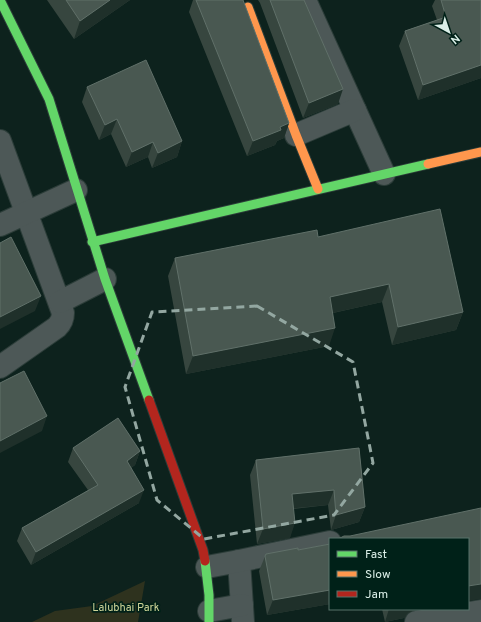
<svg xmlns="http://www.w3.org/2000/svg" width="481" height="622" viewBox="0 0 481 622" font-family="Overpass,sans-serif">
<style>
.green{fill:#2e321e}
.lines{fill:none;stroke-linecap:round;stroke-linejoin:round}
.street-casing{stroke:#2c3d39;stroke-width:24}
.fast-casing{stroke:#2c3d39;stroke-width:11}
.slow-casing{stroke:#2c3d39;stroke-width:11}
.jam-casing{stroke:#2c3d39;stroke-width:11}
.street{stroke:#4d5857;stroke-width:22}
.fast{stroke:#63d668;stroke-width:9}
.slow{stroke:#ff974d;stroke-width:9}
.jam{stroke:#b3261e;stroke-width:9}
.wall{fill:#37463f}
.shaded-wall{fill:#1f302a}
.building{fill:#495851;stroke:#607069}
.marked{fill:none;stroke:#93a7a1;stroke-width:3;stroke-dasharray:8 5;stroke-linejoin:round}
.labels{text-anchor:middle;stroke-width:3.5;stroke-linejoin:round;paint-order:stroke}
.park-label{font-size:11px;fill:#cfd599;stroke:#002118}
</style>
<rect width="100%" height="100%" fill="#0d221d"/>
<polygon class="green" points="145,581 138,622 32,622 55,611 92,606"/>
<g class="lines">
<defs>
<g id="street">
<polyline points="305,0 384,174"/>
<polyline points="296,135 355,110"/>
<path d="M0 141 63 313C63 319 61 323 57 327L0 367"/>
<polyline points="0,225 76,190"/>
<polyline points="60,302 105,279"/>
<polyline points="239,561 243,622"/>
<polyline points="207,567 239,561 330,542"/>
<polyline points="209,611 242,605"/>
<polyline points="416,622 481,611"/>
</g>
<g id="fast">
<polyline points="0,0 49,99 105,279 149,400"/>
<polyline points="92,242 428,164"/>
<polyline points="205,561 209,595 209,622"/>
</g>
<g id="slow">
<polyline points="248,7 296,135 318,189"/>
<polyline points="428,164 481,152"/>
</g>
<polyline id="jam" points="149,400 203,550 205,561"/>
</defs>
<use href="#street" class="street-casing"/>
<use href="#fast" class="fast-casing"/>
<use href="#slow" class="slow-casing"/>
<use href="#jam" class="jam-casing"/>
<use href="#street" class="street"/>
<use href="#fast" class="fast"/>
<use href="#slow" class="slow"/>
<use href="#jam" class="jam"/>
</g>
<g class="wall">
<polygon points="47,0 130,0 74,39"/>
<polygon points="193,0 243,0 289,123 284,138 277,141 275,145 247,156 189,12"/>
<polygon points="258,0 304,0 338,104 303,118 260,3"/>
<polygon points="435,0 481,0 481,78 418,100 399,46 405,31 437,20 432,6"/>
<polygon points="87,87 182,141 177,157 152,168 148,157 126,167 111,134 99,140 82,102"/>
<polygon points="318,237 463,312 456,330 392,345 382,302 333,313 329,346 186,374 168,276 175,258"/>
<polygon points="73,448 140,451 135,465 131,468 139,503 31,565 17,541 22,528 88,490 68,462"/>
<polygon points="359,448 365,507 359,522 331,530 328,505 293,509 290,538 257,544 250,475 256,460"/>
<polygon points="330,544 330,604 267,615 259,571 266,554 298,550"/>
<polygon points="382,609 418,609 414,610 408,613 404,618 385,622"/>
</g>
<g class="shaded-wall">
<polygon points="110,0 130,0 74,39 80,21"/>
<polygon points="481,65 481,78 418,100 423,85"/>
<polygon points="343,89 338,104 303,118 309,103"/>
<polygon points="117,119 111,134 99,140 105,125"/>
<polygon points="289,123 284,138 277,141 275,145 247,156 253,141 280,127"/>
<polygon points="182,141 177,157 152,168 158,153"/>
<polygon points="153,142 148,157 126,167 132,152"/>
<polygon points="389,284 382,302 323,315 330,297"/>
<polygon points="41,296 35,311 0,329 0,317"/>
<polygon points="463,312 456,330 392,345 398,327"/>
<polygon points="335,328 329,346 186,374 193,356"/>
<polygon points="47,416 42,431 0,453 0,441"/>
<polygon points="140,451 135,465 122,474 127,461"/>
<polygon points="144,490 139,503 31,565 36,552"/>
<polygon points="334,490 328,505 286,509 292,494"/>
<polygon points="365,507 359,522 331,530 336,515"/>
<polygon points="295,523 290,538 257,544 263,529"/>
<polygon points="481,584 481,599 468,601 468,586"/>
<polygon points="330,590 330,604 267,615 273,600"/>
<polygon points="389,609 418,609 414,610 408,613 404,618 385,622"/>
</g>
<g class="building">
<polygon points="66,0 110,0 80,21"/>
<polygon points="196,0 243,0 289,123 280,127 281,130 253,141"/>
<polygon points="270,0 304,0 343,89 309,103"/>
<polygon points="441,0 481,0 481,65 423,85 405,31 446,17"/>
<polygon points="146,60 182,141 158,153 153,142 132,152 117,119 105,125 87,87"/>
<polygon points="440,209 463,312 398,327 389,284 330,297 335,328 193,356 175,258 317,230 318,237"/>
<polygon points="11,237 41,296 0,317 0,243"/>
<polygon points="24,371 47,416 0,441 0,383"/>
<polygon points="118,418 140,451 127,461 144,490 36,552 22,528 98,485 73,448"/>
<polygon points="359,448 365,507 336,515 334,490 292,494 295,523 263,529 256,460"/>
<polygon points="481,508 481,584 468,586 468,539 338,539 344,536 350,536"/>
<polygon points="330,544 330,590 273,600 265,556 266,554 298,548 298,550"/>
</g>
<path class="marked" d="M257 306 353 362 373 463 334 515 204 539 157 500 125 387 152 312Z"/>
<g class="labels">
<g class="park-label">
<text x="126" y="611">Lalubhai Park</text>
</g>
</g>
<rect x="329" y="538" width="140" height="72" fill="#002118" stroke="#58736b"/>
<rect x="337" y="551" width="20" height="6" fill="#63d668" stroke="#58736b"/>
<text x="365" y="558" font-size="12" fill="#dbefe8">Fast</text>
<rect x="337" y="571" width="20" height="6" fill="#ff974d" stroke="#58736b"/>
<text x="365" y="578" font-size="12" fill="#dbefe8">Slow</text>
<rect x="337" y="591" width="20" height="6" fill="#b3261e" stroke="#58736b"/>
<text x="365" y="598" font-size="12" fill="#dbefe8">Jam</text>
<g transform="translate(449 32) rotate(140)" stroke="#002118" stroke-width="3" paint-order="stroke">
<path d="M0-3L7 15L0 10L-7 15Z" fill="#dbefe8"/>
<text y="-6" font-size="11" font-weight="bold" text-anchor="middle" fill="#dbefe8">N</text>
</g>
</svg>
